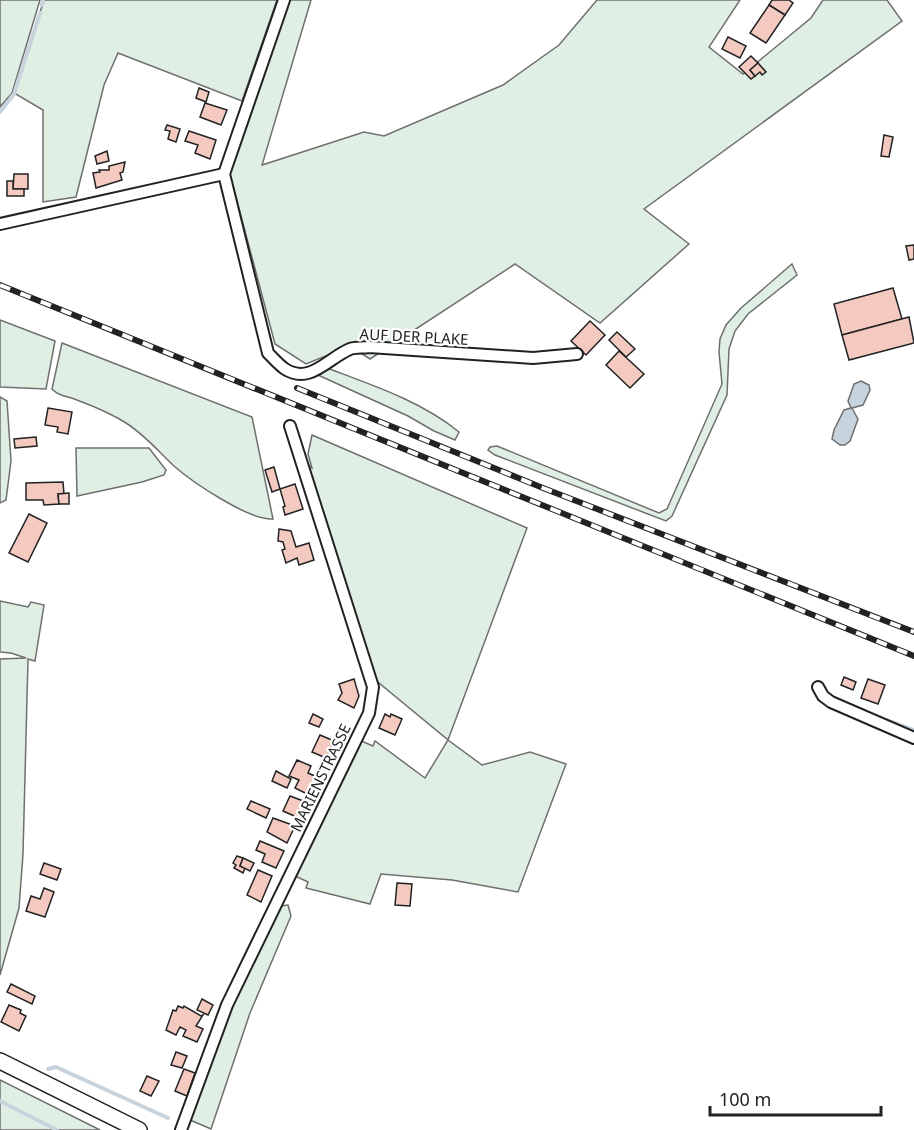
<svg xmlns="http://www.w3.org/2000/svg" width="914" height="1130" viewBox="0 0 914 1130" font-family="'Noto Sans',sans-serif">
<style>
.green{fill:#e0efe3;stroke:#6f6f6f;stroke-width:1.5}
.water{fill:#c7d3dd;stroke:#6f6f6f;stroke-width:1.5}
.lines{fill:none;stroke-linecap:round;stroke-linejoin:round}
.stream{stroke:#c7d3dd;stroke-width:4}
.building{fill:#f3c9c0;stroke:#222;stroke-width:1.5}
.street-casing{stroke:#222;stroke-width:14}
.secondary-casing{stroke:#222;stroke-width:18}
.street{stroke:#fff;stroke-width:10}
.secondary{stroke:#fff;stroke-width:15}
.rail-casing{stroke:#222;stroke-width:6}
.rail{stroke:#fff;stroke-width:4;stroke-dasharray:11;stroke-linecap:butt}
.labels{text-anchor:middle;stroke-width:4.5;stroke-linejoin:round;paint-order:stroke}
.street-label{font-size:15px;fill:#222;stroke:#fff}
</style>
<rect width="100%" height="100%" fill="#fff"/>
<g class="green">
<polygon points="0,0 40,0 12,93 0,107"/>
<polygon points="44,0 277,0 242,101 118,53 104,85 76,197 43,202 43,110 14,93"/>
<polygon points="290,0 311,0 262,165 364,132 384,136 503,85 559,45 597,0 740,0 709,47 743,74 811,18 823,0 887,0 902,21 644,209 689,244 600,323 515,264 370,359 350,346 306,364 275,344 229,171"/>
<polygon points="792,264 797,275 748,314 735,331 729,349 727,395 672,516 666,521 495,455 488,450 490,447 497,446 659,513 667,509 722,384 719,352 720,339 726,325 741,308"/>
<polygon points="0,320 55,341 46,389 0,387"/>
<path d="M62 343 252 417 273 519C250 521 192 482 174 466 158 451 145 435 126 423 112 414 93 406 77 400 68 396 59 397 52 389Z"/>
<path d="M327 368C372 385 421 401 459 432L455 440 434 431 408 416 318 375Z"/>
<polygon points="0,397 7,401 11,461 6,500 0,503"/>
<polygon points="312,435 527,528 448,740 482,765 530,752 566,764 518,892 452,880 381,874 370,904 306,888 308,882 295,876 359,740 373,746 375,741 425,778 448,740 373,678 306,465 312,468 308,454"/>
<polygon points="76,448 149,448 166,470 164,475 142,482 77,496"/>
<polygon points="0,601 28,607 31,602 44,605 35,661 28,659 23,854 19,908 0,975 0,659 26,658 11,653 0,652"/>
<polygon points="288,905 291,916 250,1013 211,1129 190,1120 232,1007 281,906"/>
<polygon points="0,1080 100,1130 0,1130"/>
</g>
<polygon class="water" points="861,381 869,385 870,390 863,405 852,408 858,419 850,441 845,445 840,445 832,439 834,430 844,410 851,408 848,401 854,384"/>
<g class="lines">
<g class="stream">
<polyline points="42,5 43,0"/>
<polyline points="0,112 14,94 40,13"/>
<polyline points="886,720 914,730"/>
<polyline points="48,1069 56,1067 168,1118"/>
<polyline points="0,1101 57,1130"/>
</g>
</g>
<g class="building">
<polygon points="772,0 789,0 793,3 785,15 769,5"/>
<polygon points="769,5 785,15 766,43 750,33"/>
<polygon points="728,37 746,46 740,58 722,49"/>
<polygon points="751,56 758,63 750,70 755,76 751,79 739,67"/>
<polygon points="758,63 766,72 762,75 760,72 755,76 750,70"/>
<polygon points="199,88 209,92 206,102 196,98"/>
<polygon points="205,103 227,110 221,125 200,117"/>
<polygon points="167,125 180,129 176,142 168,139 170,131 165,130"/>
<polygon points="189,131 216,140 210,159 195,153 198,145 185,141"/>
<polygon points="884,135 893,137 889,157 881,156"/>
<polygon points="107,151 109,161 97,164 95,156"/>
<polygon points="125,162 123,172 120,173 122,180 96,188 93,173 100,172 99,170 109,170 109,166"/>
<polygon points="14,174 28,174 28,189 13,189"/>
<polygon points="7,181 13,181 13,189 24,189 24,196 7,196"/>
<polygon points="914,245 914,259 909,260 906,246"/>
<polygon points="893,288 902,319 842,335 834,304"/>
<polygon points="909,317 914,343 849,360 842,335"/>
<polygon points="590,321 605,335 586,355 571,341"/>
<polygon points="617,332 635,349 626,357 609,340"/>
<polygon points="619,351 644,374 630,388 606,365"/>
<polygon points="48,408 72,412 68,434 57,432 58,427 45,425"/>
<polygon points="36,437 37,446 15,448 14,439"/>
<polygon points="274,467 280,489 272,492 265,470"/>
<polygon points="63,482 64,494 58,494 59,504 44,505 43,500 26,500 26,483"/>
<polygon points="295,484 303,509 285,515 283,507 285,506 280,489"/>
<polygon points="69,493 69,504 59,504 58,494"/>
<polygon points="29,514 47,523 28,562 9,553"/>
<polygon points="279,529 291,531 296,547 309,543 314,560 299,565 297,558 286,563 282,550 285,549 283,542 278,541"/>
<polygon points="844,677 856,682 853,690 841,685"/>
<polygon points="354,679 359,696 354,708 338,700 342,693 339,684"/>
<polygon points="868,679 885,685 878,704 861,698"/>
<polygon points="313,714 323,719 319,727 309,723"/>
<polygon points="385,714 390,717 391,714 402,719 395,735 379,728"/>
<polygon points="320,735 334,741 326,758 312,752"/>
<polygon points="297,760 311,766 308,773 317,777 309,795 295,788 299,780 289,776"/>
<polygon points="276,771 291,779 287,788 272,781"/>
<polygon points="290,796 306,802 299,818 283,811"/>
<polygon points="251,801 270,809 266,818 247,809"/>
<polygon points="273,818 295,826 287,843 267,832"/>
<polygon points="260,841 284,851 276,868 262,862 265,854 256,850"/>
<polygon points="237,856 243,858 240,866 245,868 243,873 234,868 236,865 233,863"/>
<polygon points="243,858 254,863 250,871 240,866"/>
<polygon points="44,863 61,869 57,880 40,874"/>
<polygon points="258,870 272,876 261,902 247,895"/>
<polygon points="397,883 412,884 410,906 395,905"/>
<polygon points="44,888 54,892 45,917 26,911 31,896 40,899"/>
<polygon points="11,984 35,996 32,1004 7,992"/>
<polygon points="202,999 213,1005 208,1015 197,1010"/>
<polygon points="9,1005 21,1010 20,1013 26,1016 19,1031 1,1022"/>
<polygon points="178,1006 183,1008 184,1006 201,1016 203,1015 196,1026 203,1029 197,1042 183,1036 186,1030 180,1027 176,1035 166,1030 173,1010 176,1011"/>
<polygon points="176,1052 187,1056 182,1068 171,1065"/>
<polygon points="184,1069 195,1073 187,1096 175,1091"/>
<polygon points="147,1076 159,1081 151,1096 140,1091"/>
</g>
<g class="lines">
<defs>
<g id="street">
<path d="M284 0 224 174 268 353C273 358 279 365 285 369 310 385 328 358 350 349 355 347 363 348 369 347L533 358 577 354"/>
<polyline points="0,224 224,174"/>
<polyline points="818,687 823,696 831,702 914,738"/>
<polyline points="181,1130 227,1005 369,713 373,687 290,426"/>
</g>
<polyline id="secondary" points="0,1061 139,1130"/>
</defs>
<use href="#street" class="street-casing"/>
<use href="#secondary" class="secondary-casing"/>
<use href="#street" class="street"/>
<use href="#secondary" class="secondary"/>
<defs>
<g id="rail">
<polyline points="0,285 914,656"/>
<polyline points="297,388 543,488 914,632"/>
</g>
</defs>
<use href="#rail" class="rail-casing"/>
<use href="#rail" class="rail"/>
</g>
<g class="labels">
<g class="street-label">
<text transform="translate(414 337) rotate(3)" y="5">AUF DER PLAKE</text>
<text transform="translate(321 778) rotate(-64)" y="5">MARIENSTRASSE</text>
</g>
</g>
<path d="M710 1106v9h171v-9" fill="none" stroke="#222222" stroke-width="3"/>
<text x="719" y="1106" font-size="18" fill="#222222" stroke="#ffffff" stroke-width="4.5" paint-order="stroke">100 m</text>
</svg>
